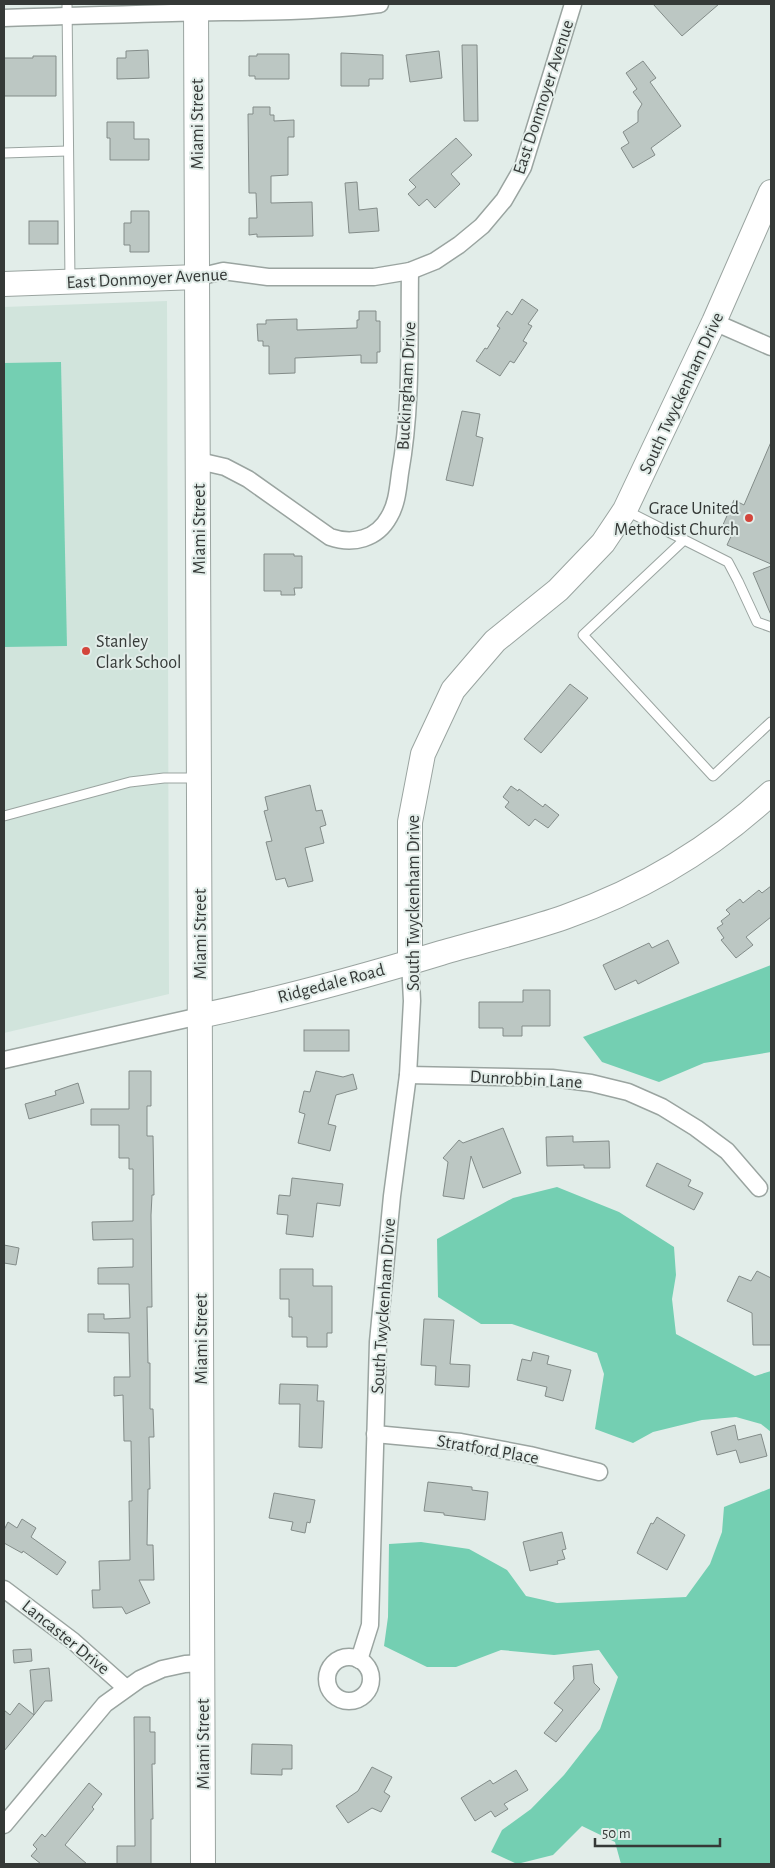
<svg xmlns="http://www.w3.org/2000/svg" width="775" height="1868" viewBox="0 0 775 1868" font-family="'Alegreya Sans',sans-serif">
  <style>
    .built { fill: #d1e4dc }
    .green { fill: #74cfb2 }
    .building { fill: #bcc7c3; stroke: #838c89 }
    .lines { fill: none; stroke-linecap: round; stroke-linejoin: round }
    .lane-casing { stroke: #9aa4a0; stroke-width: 11 }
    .street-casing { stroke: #9aa4a0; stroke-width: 19 }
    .secondary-casing { stroke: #9aa4a0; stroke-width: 26 }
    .lane { stroke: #fff; stroke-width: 9 }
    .street { stroke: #fff; stroke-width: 16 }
    .secondary { stroke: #fff; stroke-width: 24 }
    .poi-dot { fill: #d3453b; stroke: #e2ede9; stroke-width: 2 }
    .labels { text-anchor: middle; stroke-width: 4; stroke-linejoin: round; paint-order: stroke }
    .street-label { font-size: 18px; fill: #353937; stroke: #e2ede9 }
    .poi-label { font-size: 18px; fill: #353937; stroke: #e2ede9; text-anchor: end }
  </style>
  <rect width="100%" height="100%" fill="#e2ede9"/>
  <polygon class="built" points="167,301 169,994 4,1033 4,307"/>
  <g class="green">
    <polygon points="61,362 67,646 4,647 4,363"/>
    <polygon points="771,965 771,1052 704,1063 659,1082 602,1062 583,1037"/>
    <polygon points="557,1187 619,1212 674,1247 676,1275 672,1299 676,1334 755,1376 771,1371 771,1432 761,1424 736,1417 702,1420 653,1432 633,1443 595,1429 604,1374 597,1353 512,1324 481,1324 438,1297 437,1239 513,1198"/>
    <polygon points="771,1488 771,1864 621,1864 615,1842 582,1826 553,1855 517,1864 491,1852 502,1830 531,1809 564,1775 600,1729 618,1677 599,1650 554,1655 501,1650 456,1667 427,1667 384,1646 388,1617 389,1544 421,1542 469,1549 507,1570 526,1596 557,1603 686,1597 710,1564 722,1532 724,1507"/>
  </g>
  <g class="building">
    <polygon points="653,4 719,4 682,36"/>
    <polygon points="462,45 477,45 478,121 464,121"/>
    <polygon points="148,50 149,78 117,79 117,58 126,58 126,51"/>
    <polygon points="439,51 442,78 410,82 406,55"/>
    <polygon points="341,53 383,55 383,79 369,79 369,86 341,86"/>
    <polygon points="257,54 289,54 289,79 255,79 255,76 249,76 249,56 257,56"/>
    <polygon points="33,56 56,56 56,96 4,96 4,58 33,58"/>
    <polygon points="643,61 656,78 650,82 681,126 651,148 655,155 633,168 621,148 629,143 623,132 638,122 638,111 642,104 633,92 637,89 626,73"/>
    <polygon points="253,107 270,107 270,115 274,115 274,121 294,120 294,137 288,137 288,175 271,176 271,203 312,202 313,236 257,237 257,234 249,235 249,218 257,218 256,193 249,193 248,114 253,114"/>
    <polygon points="107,122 134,122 134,139 149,139 149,160 110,160 110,138 107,138"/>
    <polygon points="456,138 472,155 451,174 460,184 435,208 427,199 419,206 408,194 416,187 409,180"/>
    <polygon points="357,182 359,210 377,208 379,231 349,233 345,183"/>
    <polygon points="131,211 149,211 149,252 130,252 130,245 124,245 124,223 131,223"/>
    <rect x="29" y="221" width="29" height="23"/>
    <polygon points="522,299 538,310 528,324 532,326 523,341 527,343 514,363 510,361 500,376 476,361 485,348 487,349 500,328 497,326 507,311 512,315"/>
    <polygon points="359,311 376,311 376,321 380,321 380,352 377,352 377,363 361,363 361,355 295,358 295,373 269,374 269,346 263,346 263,341 258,341 257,324 266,324 266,320 297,319 297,330 357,328 357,320 359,320"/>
    <polygon points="462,411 480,414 476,436 483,438 473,486 446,480"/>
    <polygon points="771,442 771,564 727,545 733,532 722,527 734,500 744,505"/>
    <polygon points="264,554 294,554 294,556 302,556 302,588 294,588 295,595 281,595 281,591 264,591"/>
    <polygon points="771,566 771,615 753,573"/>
    <polygon points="570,684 588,698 541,753 524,739"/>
    <polygon points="310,785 316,811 322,810 326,825 320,827 324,843 305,848 313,881 288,887 285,878 276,880 266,842 272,841 264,811 268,810 265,797"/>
    <polygon points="511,786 518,791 519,789 543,807 545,804 559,815 548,828 535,819 529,826 505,807 509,802 503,797"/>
    <polygon points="771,886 771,917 746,937 753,945 736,958 721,940 724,938 717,928 723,924 721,921 730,914 726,910 740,899 743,903 759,890 762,893"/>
    <polygon points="668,940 679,963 638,984 636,980 615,990 603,965 649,943 652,948"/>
    <polygon points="523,990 550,990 550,1026 522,1026 522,1036 503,1036 503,1028 479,1028 479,1002 523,1002"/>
    <rect x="304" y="1030" width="45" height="21"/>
    <polygon points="129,1071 151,1071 151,1106 147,1106 147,1136 153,1136 154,1195 152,1195 151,1215 152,1307 147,1307 148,1363 150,1363 150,1409 153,1409 154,1437 149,1437 150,1489 148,1489 147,1545 153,1545 154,1580 139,1580 150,1603 126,1614 122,1607 93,1608 92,1590 100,1590 99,1561 130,1560 129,1501 132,1501 131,1441 124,1441 123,1395 114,1396 114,1377 130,1377 129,1333 88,1332 88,1314 104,1314 104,1319 130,1318 129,1284 98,1284 98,1268 133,1267 133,1239 93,1240 92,1222 133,1221 133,1169 129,1169 129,1158 119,1158 119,1125 91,1125 91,1109 129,1109"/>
    <polygon points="316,1071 343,1077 353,1074 357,1089 336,1095 328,1124 336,1126 330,1151 298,1143 305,1114 299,1112 304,1091 310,1092"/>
    <polygon points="78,1083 84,1103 29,1119 25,1104 56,1095 55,1091"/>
    <polygon points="503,1128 521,1173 483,1188 471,1156 464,1199 443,1196 448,1162 443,1158 459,1140 463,1143"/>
    <polygon points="573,1136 573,1142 609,1141 610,1168 584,1168 584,1165 547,1166 546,1137"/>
    <polygon points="657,1163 691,1180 688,1186 703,1193 694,1210 646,1186"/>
    <polygon points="292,1178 343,1184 340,1206 317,1203 313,1237 286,1234 288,1215 277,1214 279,1195 290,1196"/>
    <polygon points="4,1245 19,1248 16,1265 4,1263"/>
    <polygon points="280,1269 313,1269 313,1286 332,1286 332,1333 327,1333 327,1347 307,1347 307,1337 292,1337 292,1317 289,1317 289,1299 280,1299"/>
    <polygon points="757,1271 771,1278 771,1345 753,1345 752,1313 727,1301 739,1276 751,1281"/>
    <polygon points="424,1319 454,1320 450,1364 470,1365 469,1387 435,1385 436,1366 421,1365"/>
    <polygon points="533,1352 549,1356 547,1364 571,1370 563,1401 545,1396 547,1387 517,1380 522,1359 531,1361"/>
    <polygon points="280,1384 318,1385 317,1401 324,1401 322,1448 299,1447 300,1404 279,1404"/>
    <polygon points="735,1425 738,1440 761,1434 767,1456 740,1463 736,1450 717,1455 711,1432"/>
    <polygon points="428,1482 472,1487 472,1490 488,1492 485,1520 444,1515 444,1513 424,1511"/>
    <polygon points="274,1493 315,1500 310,1523 307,1522 305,1533 291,1530 293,1522 269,1518"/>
    <polygon points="657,1517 685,1535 667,1570 637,1553 651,1523 653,1524"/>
    <polygon points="22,1519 36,1528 31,1537 66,1562 57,1575 23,1551 22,1553 4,1543 4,1530 8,1522 17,1528"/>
    <polygon points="562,1532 566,1549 562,1550 565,1559 557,1561 558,1564 530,1571 523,1542"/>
    <polygon points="31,1649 32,1661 14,1663 13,1650"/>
    <polygon points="592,1664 594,1683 600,1689 556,1742 544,1733 563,1710 554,1703 574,1679 573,1666"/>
    <polygon points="49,1668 52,1701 45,1701 34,1715 30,1670"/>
    <polygon points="19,1703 34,1715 4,1751 4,1710 10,1715"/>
    <polygon points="134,1717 150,1717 150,1732 155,1732 155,1764 152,1764 153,1819 151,1819 151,1864 117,1864 117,1846 135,1846"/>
    <polygon points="252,1744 292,1745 292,1769 282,1769 282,1775 251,1774"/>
    <polygon points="372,1767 392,1777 384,1792 390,1796 381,1812 372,1808 348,1823 336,1806 358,1791"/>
    <polygon points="516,1770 528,1790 504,1804 508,1809 495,1817 491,1811 475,1821 461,1798 490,1780 493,1784"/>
    <polygon points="89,1783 102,1794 92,1807 94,1809 65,1845 87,1864 41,1864 31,1856 37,1849 33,1845 42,1834 45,1837"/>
  </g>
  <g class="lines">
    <defs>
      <g id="lane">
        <polyline points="67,4 70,281"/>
        <polyline points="4,153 67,151"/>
        <polyline points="625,510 728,562 738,581 757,622 771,627"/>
        <polyline points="684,540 583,635 713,776 771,722"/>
        <polyline points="4,816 130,782 164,778 199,778"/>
      </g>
      <g id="street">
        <path d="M4 18C77 16 151 13 224 12 277 12 328 11 380 4"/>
        <polyline points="198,277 223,271 268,277 374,277 410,271 435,261 459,245 482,226 504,200 523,167 573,4"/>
        <polyline points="714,322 771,347"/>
        <path d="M199 461 225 467 248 479 330 537C353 545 377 539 389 517 397 504 398 488 400 473 412 406 409 339 410 271"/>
        <polyline points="4,1060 200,1016"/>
        <polyline points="408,1075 552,1078 591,1083 628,1092 662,1107 696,1128 727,1151 759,1188"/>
        <polyline points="375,1434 461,1442 530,1455 599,1472"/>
        <polyline points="4,1589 73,1641 126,1688"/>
        <circle cx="349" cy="1679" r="22"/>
        <polyline points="359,1660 370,1625 378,1342 392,1196 408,1075 412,1001 410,962"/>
        <polyline points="4,1825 105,1704 140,1679 162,1669 185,1664 203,1663"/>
      </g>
      <g id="secondary">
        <polyline points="196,4 203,1864"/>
        <polyline points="4,284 198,277"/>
        <polyline points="410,962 410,822 423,754 453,690 495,641 558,590 603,543 625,510 714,322 771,192"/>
        <path d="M200 1016C281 999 362 977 441 953 482 941 525 931 565 917 641 890 712 848 771 793"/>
      </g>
    </defs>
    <use href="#lane" class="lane-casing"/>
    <use href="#street" class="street-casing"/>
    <use href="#secondary" class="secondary-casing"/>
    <use href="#lane" class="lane"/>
    <use href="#street" class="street"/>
    <use href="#secondary" class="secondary"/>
  </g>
  <g class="poi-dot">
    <circle cx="749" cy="518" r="5"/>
    <circle cx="86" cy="651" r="5"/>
  </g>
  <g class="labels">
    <g class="street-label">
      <text transform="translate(543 97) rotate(-72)" y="6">East Donmoyer Avenue</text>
      <text transform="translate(197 124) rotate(-90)" y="6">Miami Street</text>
      <text transform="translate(147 278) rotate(-3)" y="6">East Donmoyer Avenue</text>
      <text transform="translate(406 386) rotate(-87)" y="6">Buckingham Drive</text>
      <text transform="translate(681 393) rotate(-65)" y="6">South Twyckenham Drive</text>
      <text transform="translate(199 529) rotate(-90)" y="6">Miami Street</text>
      <text transform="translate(413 903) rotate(-90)" y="6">South Twyckenham Drive</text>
      <text transform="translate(200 934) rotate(-90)" y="6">Miami Street</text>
      <text transform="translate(331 983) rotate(-15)" y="6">Ridgedale Road</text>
      <text transform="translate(526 1079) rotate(3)" y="6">Dunrobbin Lane</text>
      <text transform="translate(383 1306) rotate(-86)" y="6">South Twyckenham Drive</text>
      <text transform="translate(201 1339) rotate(-90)" y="6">Miami Street</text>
      <text transform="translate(488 1449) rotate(10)" y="6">Stratford Place</text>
      <text transform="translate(66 1637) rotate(39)" y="6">Lancaster Drive</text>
      <text transform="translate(203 1744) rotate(-90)" y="6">Miami Street</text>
    </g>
    <g class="poi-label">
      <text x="739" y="514">Grace United<tspan x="739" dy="21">Methodist Church</tspan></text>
      <text x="96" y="647" text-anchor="start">Stanley<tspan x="96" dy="21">Clark School</tspan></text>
    </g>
  </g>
  <rect width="775" height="1868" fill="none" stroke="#353937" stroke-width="10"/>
  <path d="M595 1838v8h125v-8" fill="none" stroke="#353937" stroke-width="2.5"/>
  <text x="602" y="1838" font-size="15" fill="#353937" stroke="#e2ede9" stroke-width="4" paint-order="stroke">50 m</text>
</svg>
